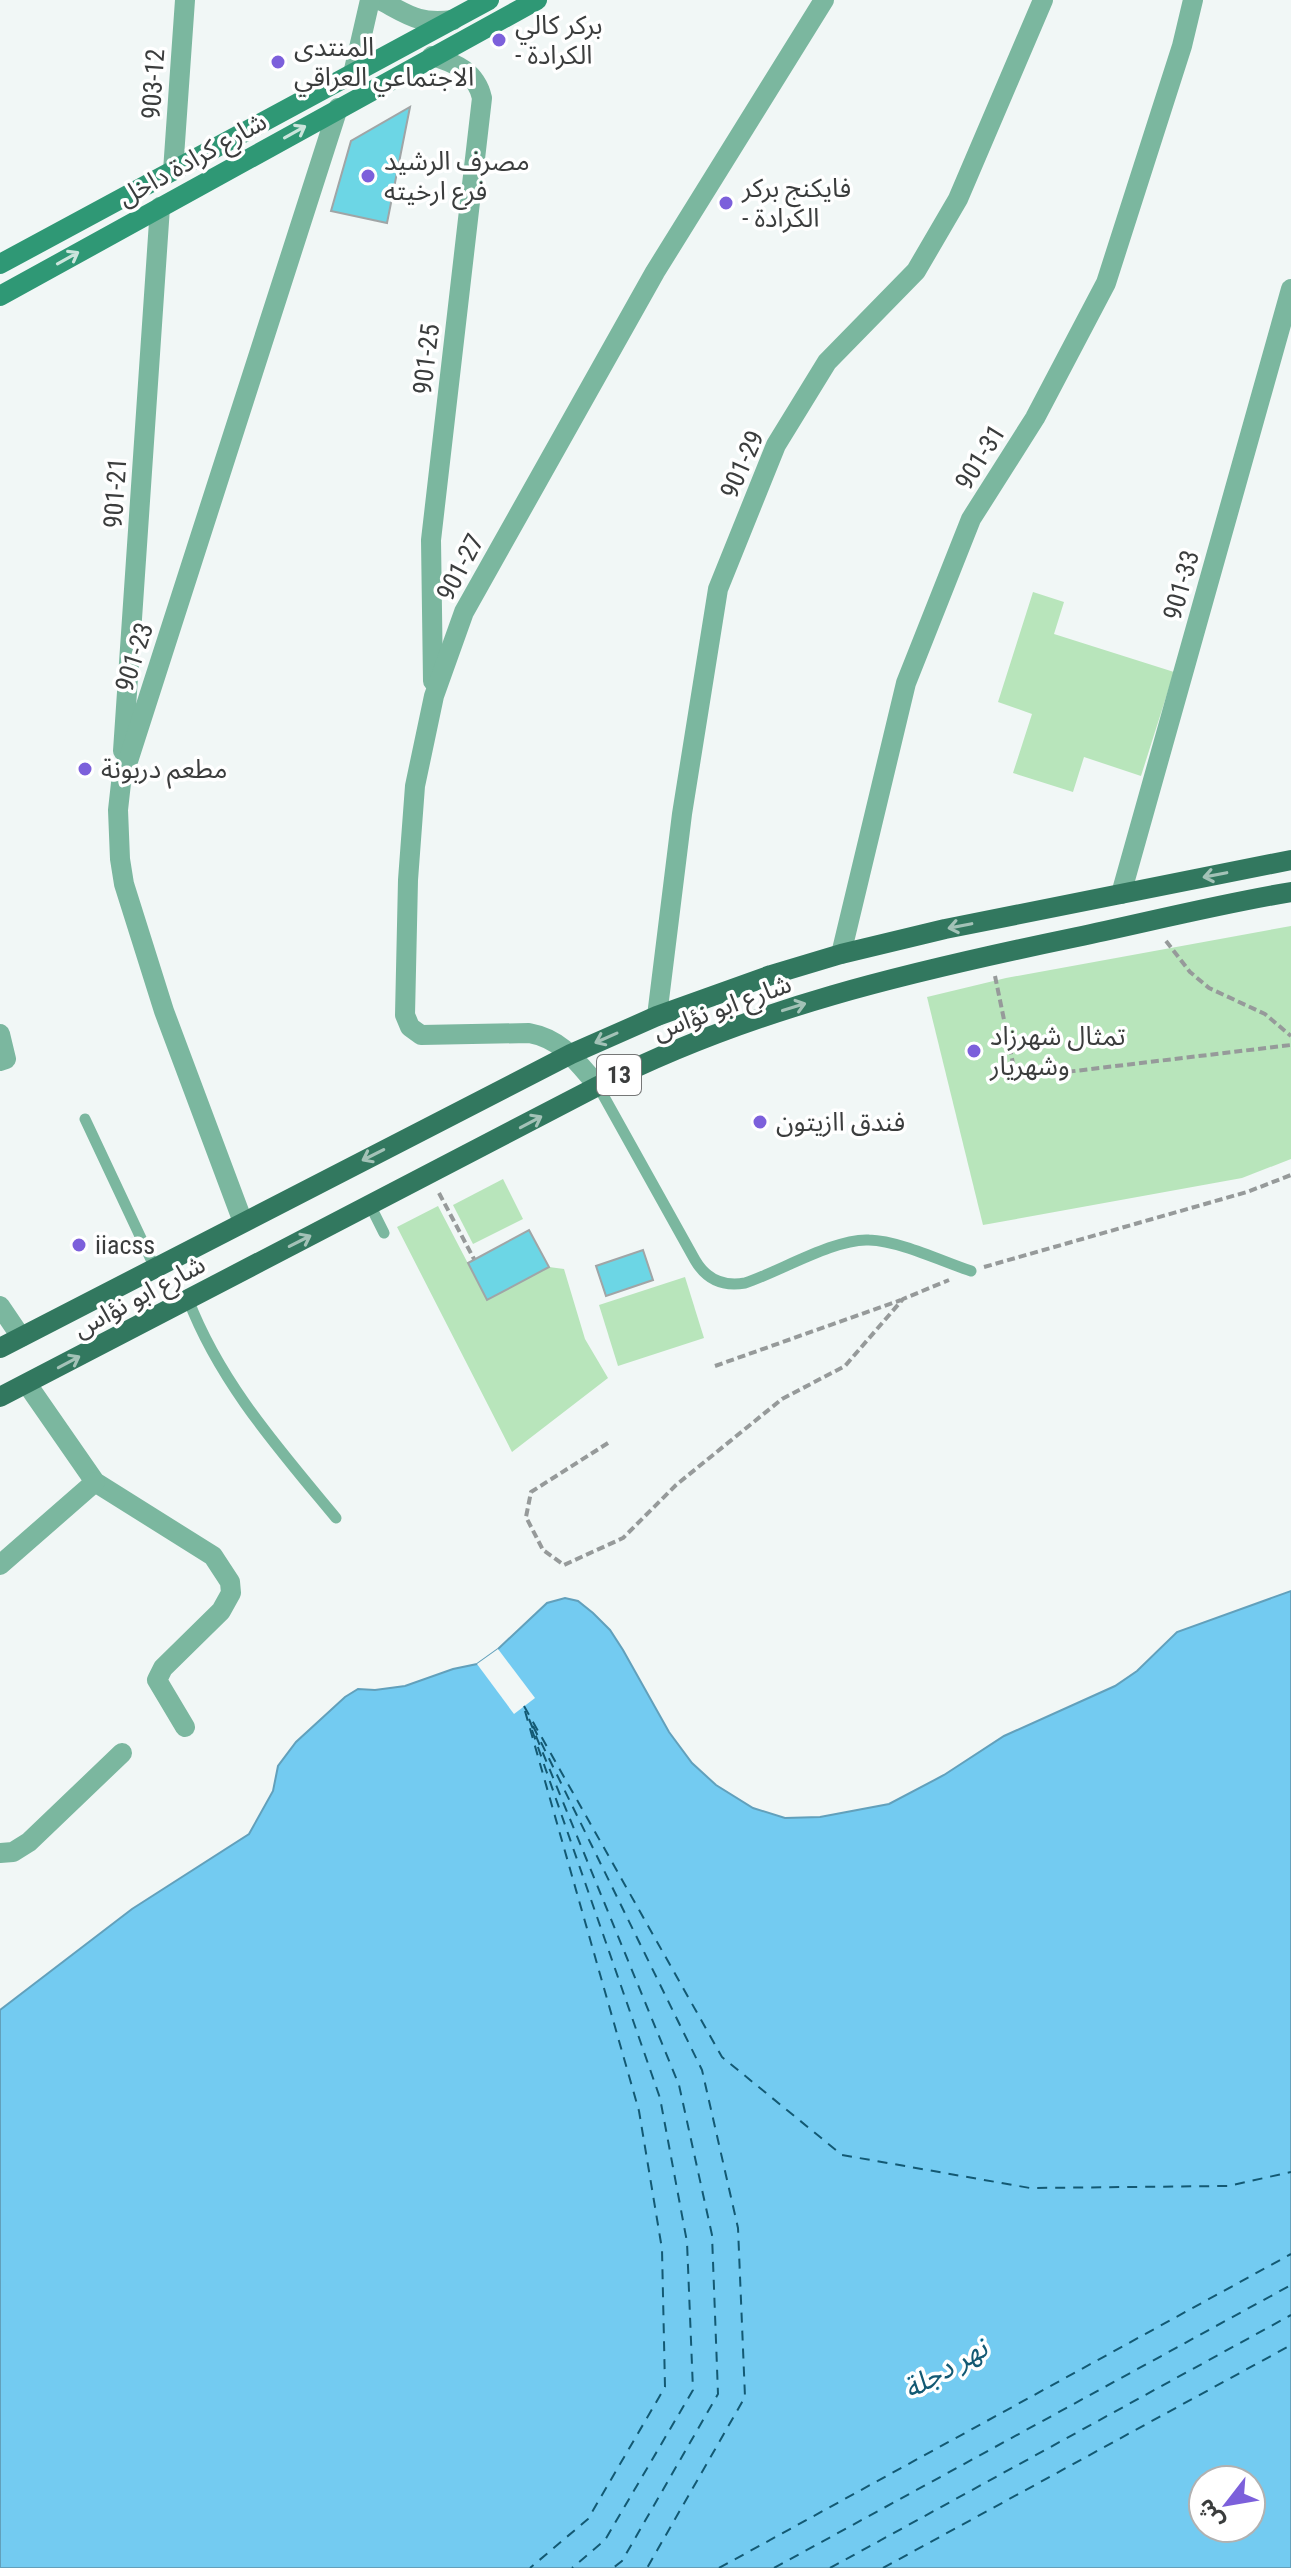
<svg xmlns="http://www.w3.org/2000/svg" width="1291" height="2568" viewBox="0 0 1291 2568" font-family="'Roboto Condensed','Noto Sans Arabic',sans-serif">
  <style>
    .green { fill: #b8e5bb }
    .water { fill: #73cbf1; stroke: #62a0bb; stroke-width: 2; fill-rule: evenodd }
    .pier { fill: #f1f7f6 }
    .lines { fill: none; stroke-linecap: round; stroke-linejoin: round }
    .ferry { stroke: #135973; stroke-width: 2; stroke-dasharray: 10 8; stroke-linecap: butt }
    .building { fill: #6cd6e5; stroke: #a0a5a6; stroke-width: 2 }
    .path { stroke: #969a9a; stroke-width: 4; stroke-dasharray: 8 4; stroke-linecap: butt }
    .lane { stroke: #7bb79f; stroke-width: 11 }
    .street { stroke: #7bb79f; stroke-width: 20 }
    .secondary { stroke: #2f9875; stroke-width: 20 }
    .primary { stroke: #32785f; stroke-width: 20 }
    .oneway { stroke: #cbe5dc }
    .oneway2 { stroke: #a3c2b7 }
    .poi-dot { fill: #7c60db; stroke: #fff; stroke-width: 3 }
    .labels { text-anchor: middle; stroke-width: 7; stroke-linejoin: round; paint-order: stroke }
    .shield { fill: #fff; stroke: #767777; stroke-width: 2 }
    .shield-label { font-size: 24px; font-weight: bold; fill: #3b3d3d }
    .poi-label { font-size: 26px; fill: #3b3d3d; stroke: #fff; text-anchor: start }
    .street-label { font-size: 26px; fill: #3b3d3d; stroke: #fff }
    .water-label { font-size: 28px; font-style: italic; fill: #135973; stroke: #fff }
  </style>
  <rect width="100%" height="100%" fill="#f1f7f6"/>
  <g class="green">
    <polygon points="1033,592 1064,602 1054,634 1174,672 1141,776 1084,757 1073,792 1013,773 1032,714 998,702"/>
    <polygon points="1291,926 1291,1159 1242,1178 983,1225 927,997 1006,978"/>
    <polygon points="503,1179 523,1219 473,1244 453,1205"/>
    <polygon points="438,1206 487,1300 549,1267 564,1269 585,1339 608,1378 512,1452 397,1227"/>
    <polygon points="685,1277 704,1338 618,1366 599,1305"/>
  </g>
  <path class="water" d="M1291 1591V2568H0V2010L132 1909 249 1834 273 1791 278 1766 296 1742 345 1697 358 1689 375 1690 405 1686 453 1669 477 1664 498 1649 547 1603 565 1598 578 1601 593 1613 610 1630 623 1650 669 1732 692 1763 716 1785 753 1808 785 1818 820 1817 889 1804 944 1775 1004 1736 1115 1686 1137 1671 1177 1632ZM1203 2480H1251V2528H1203Z"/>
  <polygon class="pier" points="498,1649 535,1698 514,1714 477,1664"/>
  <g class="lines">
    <g class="ferry">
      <polyline points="524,1706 722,2057 842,2155 1030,2188 1228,2186 1291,2172"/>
      <polyline points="525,1711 639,2111 662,2249 665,2387 588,2519 530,2568"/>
      <polyline points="529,1719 679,2085 712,2235 718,2394 622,2561 613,2568"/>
      <polyline points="533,1726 702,2070 738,2228 745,2397 647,2568"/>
      <polyline points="532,1730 660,2098 687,2242 693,2390 605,2540 572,2568"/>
      <polyline points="719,2568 1291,2254"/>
      <polyline points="774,2568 1291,2285"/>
      <polyline points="830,2568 1291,2315"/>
      <polyline points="883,2568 1291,2345"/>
    </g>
  </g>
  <g class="building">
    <polygon points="410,107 387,223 331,211 351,141"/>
    <polygon points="529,1230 549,1267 487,1300 468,1263"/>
    <polygon points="643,1250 653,1280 606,1296 596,1266"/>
  </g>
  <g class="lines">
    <g class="path">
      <polyline points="1166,941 1190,972 1209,988 1265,1014 1291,1036"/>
      <polyline points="995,976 1016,1078 1291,1045"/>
      <polyline points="439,1193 474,1259"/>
      <polyline points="984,1267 1247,1192 1291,1175"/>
      <polyline points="715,1366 901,1300"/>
      <polyline points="608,1443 531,1492 526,1517 543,1550 564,1565 623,1538 676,1485 782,1399 845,1366 903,1299 949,1280"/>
    </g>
    <g class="lane">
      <path d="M598 1086 695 1260C706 1279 722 1287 745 1283 779 1272 835 1238 869 1240 900 1241 941 1261 971 1271"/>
      <polyline points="85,1119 155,1268"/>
      <polyline points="370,1205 384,1233"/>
      <path d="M188 1299C220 1383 279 1449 336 1518"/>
    </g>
    <g class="street">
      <path d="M380 0C410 16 418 24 453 20"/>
      <path d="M432 56C456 63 476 72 482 98L431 540 433 681"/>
      <polyline points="353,74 370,0"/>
      <polyline points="173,171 185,0"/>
      <polyline points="123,751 160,207"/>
      <polyline points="1121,894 1291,289"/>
      <polyline points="841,954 906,683 971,519 1035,418 1106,283 1182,46 1193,0"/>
      <polyline points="657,1016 682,814 718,589 776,445 827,362 916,271 958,199 1043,0"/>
      <polyline points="0,1034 6,1059 0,1061"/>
      <path d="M598 1086C577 1062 562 1039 529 1033L421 1035 410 1027 405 1015 408 880 415 786 434 696 464 612 655 272 824 0"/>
      <polyline points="243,1222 164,1011 124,884 120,859 118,810 121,783 338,108"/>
      <polyline points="0,1306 21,1337"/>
      <polyline points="27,1384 95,1482 213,1556 230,1582 231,1593 221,1611 163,1668 157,1680 185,1727"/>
      <polyline points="0,1565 95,1482"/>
      <polyline points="0,1853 13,1852 29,1842 122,1753"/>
    </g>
    <g class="secondary">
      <polyline points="0,264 489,0"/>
      <polyline points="0,296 537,0"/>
    </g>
    <g class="primary">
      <polyline points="0,1348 571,1054 657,1016 771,975 841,954 945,929 1291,860"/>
      <path d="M0 1397 598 1086C748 1009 913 971 1077 937 1148 922 1219 904 1291 892"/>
    </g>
  </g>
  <defs><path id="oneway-shaft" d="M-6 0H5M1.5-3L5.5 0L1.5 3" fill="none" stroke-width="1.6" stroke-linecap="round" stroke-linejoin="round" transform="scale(2)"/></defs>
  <g class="oneway">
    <use href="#oneway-shaft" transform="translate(295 132) rotate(-29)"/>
    <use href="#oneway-shaft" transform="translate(68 258) rotate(-29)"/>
  </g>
  <g class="oneway2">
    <use href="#oneway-shaft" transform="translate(1215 875) rotate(169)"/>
    <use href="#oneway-shaft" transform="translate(960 926) rotate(169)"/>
    <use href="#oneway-shaft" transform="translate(794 1007) rotate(-17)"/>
    <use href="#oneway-shaft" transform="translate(606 1038) rotate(156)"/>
    <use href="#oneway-shaft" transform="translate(531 1122) rotate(-28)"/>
    <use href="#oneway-shaft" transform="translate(373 1155) rotate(153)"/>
    <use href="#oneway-shaft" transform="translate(300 1241) rotate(-27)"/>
    <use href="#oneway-shaft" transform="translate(69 1362) rotate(-28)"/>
  </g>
  <g class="poi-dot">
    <circle cx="499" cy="40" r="8"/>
    <circle cx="278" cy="62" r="8"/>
    <circle cx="368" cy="176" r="8"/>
    <circle cx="726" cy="203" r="8"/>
    <circle cx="85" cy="769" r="8"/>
    <circle cx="974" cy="1051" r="8"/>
    <circle cx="760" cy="1122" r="8"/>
    <circle cx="79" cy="1245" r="8"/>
  </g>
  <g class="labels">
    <rect class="shield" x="597" y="1055" width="44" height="40" rx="6"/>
    <g class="shield-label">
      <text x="619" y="1083">13</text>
    </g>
    <g class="poi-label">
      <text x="515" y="34">بركر كالي<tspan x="515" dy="30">- الكرادة</tspan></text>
      <text x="294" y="56">المنتدى<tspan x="294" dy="30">الاجتماعي العراقي</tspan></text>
      <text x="384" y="170">مصرف الرشيد<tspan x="384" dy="30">فرع ارخيته</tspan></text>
      <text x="742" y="197">فايكنج بركر<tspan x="742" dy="30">- الكرادة</tspan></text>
      <text x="101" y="778">مطعم دربونة</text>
      <text x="990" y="1045">تمثال شهرزاد<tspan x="990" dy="30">وشهريار</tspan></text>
      <text x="776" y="1131">فندق اازيتون</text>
      <text x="95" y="1254">iiacss</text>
    </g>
    <g class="street-label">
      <text transform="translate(153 84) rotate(-86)" y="9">903-12</text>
      <text transform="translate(192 159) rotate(-29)" y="9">شارع كرادة داخل</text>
      <text transform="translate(426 359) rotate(-83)" y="9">901-25</text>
      <text transform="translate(980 457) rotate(-58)" y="9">901-31</text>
      <text transform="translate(742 464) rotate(-66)" y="9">901-29</text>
      <text transform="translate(115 493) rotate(-86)" y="9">901-21</text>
      <text transform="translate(460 567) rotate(-62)" y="9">901-27</text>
      <text transform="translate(1181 585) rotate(-74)" y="9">901-33</text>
      <text transform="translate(134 657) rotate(-72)" y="9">901-23</text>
      <text transform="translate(722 1007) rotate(-20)" y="9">شارع ابو نؤاس</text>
      <text transform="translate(139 1296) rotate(-28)" y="9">شارع ابو نؤاس</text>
    </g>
    <g class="water-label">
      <text transform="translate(945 2368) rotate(-30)" y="10">نهر دجلة</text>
    </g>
  </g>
  <g transform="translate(1227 2504) rotate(239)"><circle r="38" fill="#ffffff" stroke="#b1b1b1" stroke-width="2"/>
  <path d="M0-6L14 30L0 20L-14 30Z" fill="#7c60db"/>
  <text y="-12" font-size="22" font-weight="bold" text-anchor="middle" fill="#3b3d3d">ش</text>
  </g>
</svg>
